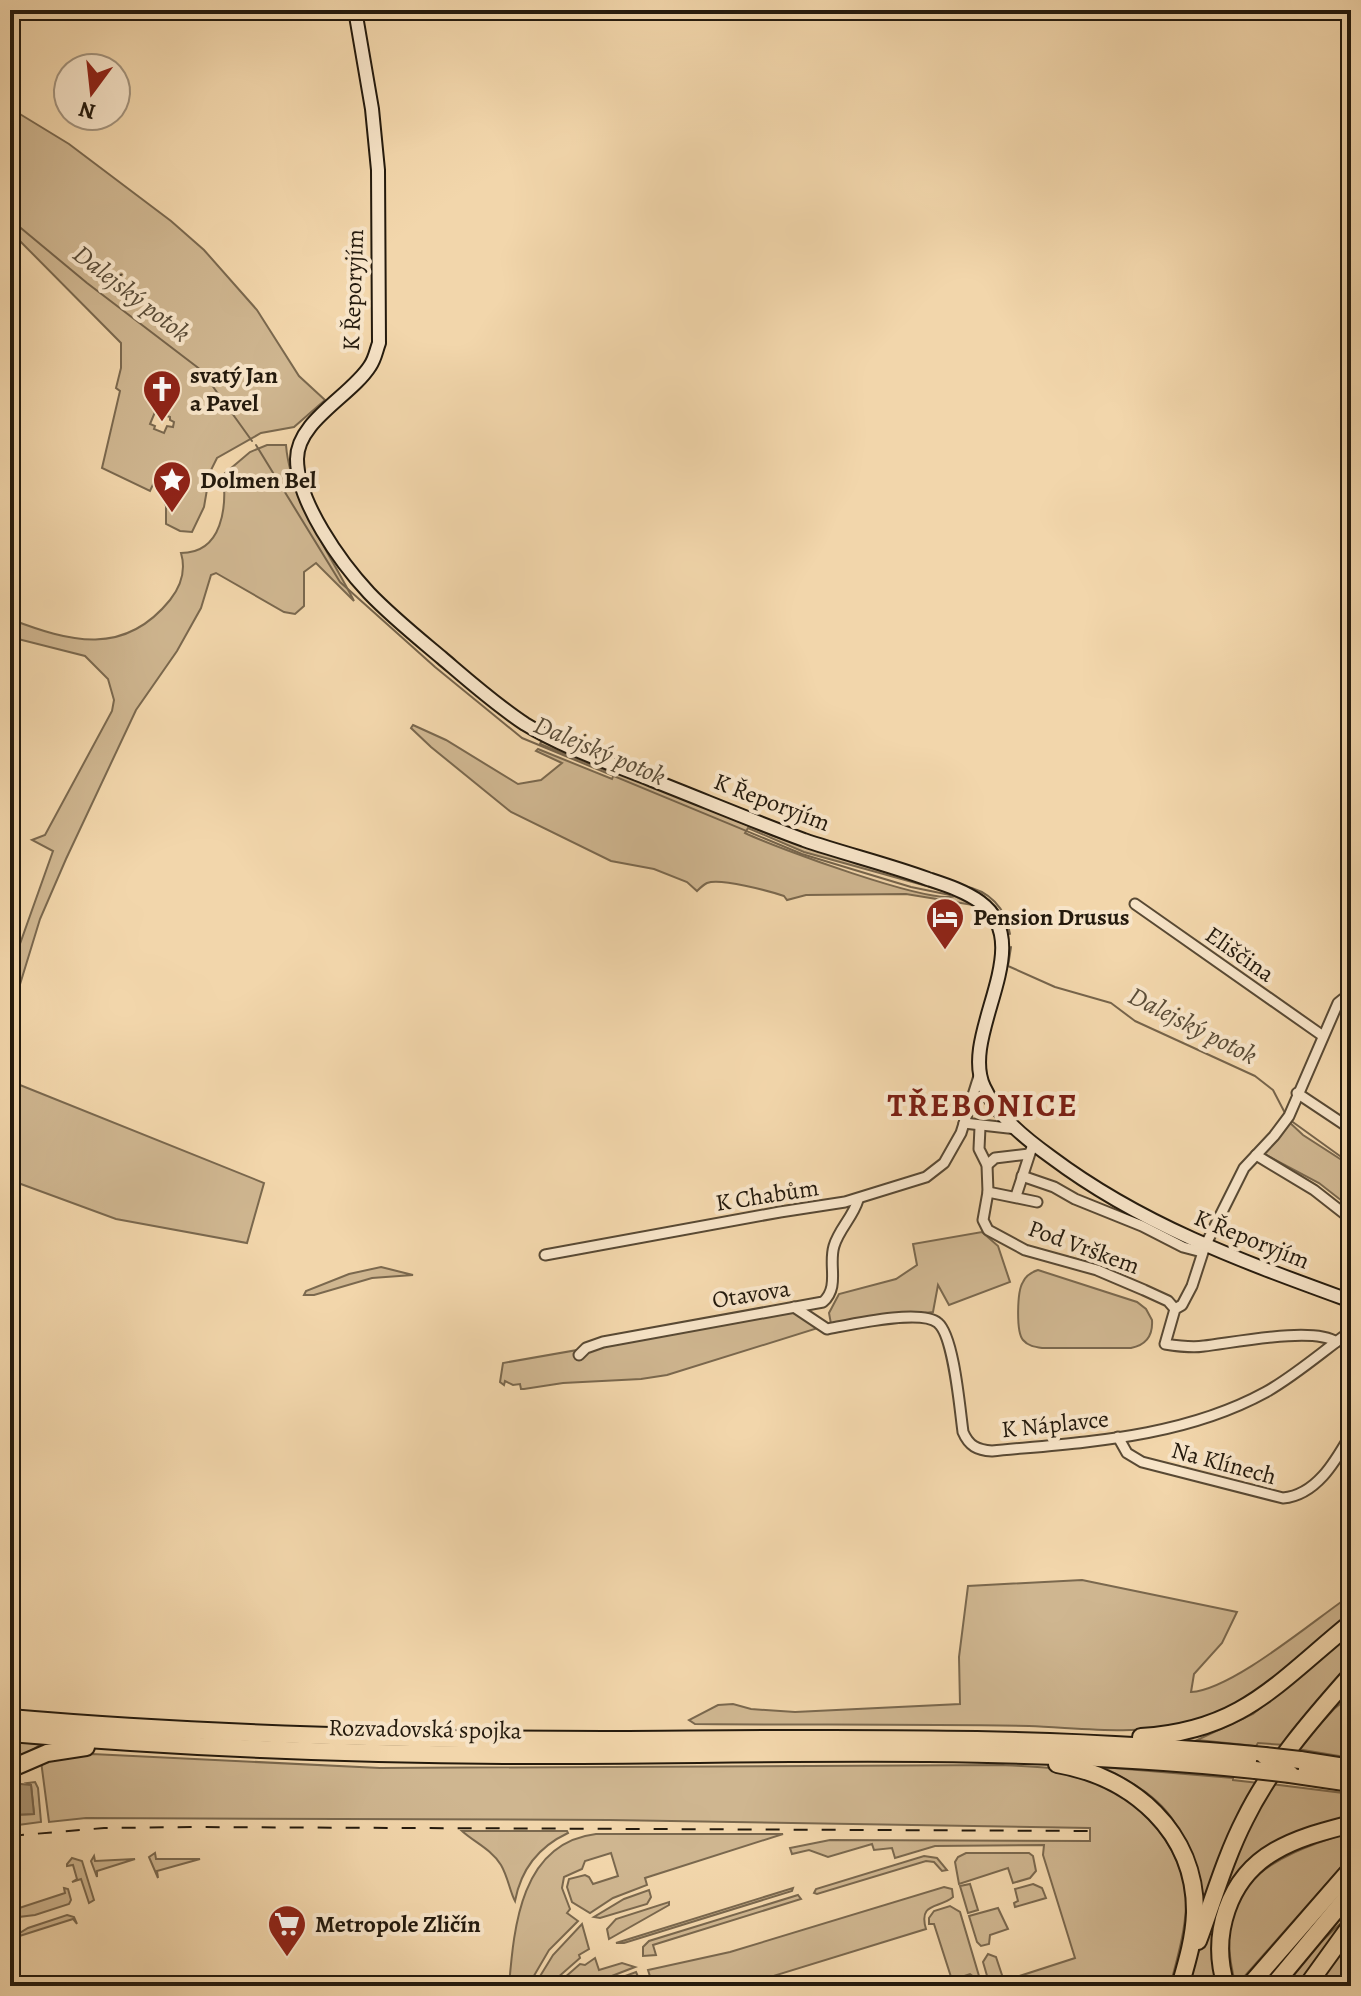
<svg xmlns="http://www.w3.org/2000/svg" width="1361" height="1996" viewBox="0 0 1361 1996" font-family="Alegreya,serif">
  <style>
    .green { fill: #cfb690; stroke: #7a684e; stroke-width: 2; fill-rule: evenodd }
    .water { fill: #ac9675; stroke: #76644b; stroke-width: 2 }
    .lines { fill: none; stroke-linecap: round; stroke-linejoin: round }
    .stream { stroke: #76644b; stroke-width: 2 }
    .street-casing { stroke: #584934; stroke-width: 13 }
    .secondary-casing { stroke: #241a0d; stroke-width: 16 }
    .highway-casing { stroke: #241a0d; stroke-width: 20 }
    .street { stroke: #f7e4c8; stroke-width: 9 }
    .secondary { stroke: #f7e4c8; stroke-width: 12 }
    .highway { stroke: #f2d6ab; stroke-width: 16 }
    .rail { stroke: #241a0d; stroke-width: 2; stroke-dasharray: 14 14; stroke-linecap: butt }
    .highway-bridge-casing { stroke: #241a0d; stroke-width: 20; stroke-linecap: butt }
    .highway-bridge { stroke: #f2d6ab; stroke-width: 16 }
    .labels { text-anchor: middle; stroke-width: 8; stroke-linejoin: round; paint-order: stroke }
    .street-label { font-size: 24px; fill: #241a0d; stroke: #f7e4c8 }
    .poi-label { font-size: 24px; font-weight: bold; fill: #241a0d; stroke: #f7e4c8; text-anchor: start }
    .water-label { font-size: 26px; font-style: italic; fill: #5a4c37; stroke: #f7e4c8 }
    .district-label { font-size: 32px; font-weight: bold; letter-spacing: 2px; fill: #7a1f14; stroke: #f7e4c8 }
  </style>
  <rect width="100%" height="100%" fill="#f2d6ab"/>
  <filter id="stains"><feTurbulence type="fractalNoise" baseFrequency=".0025" numOctaves="4"/><feColorMatrix values="0 0 0 0 .2 0 0 0 0 .09 0 0 0 0 .02 0 0 0 .5 -.17"/></filter>
  <radialGradient id="worn" r=".72"><stop offset=".6" stop-color="#630" stop-opacity="0"/><stop offset="1" stop-color="#630" stop-opacity=".3"/></radialGradient>
  <g class="green">
    <path d="M10 108 69 144 171 221 204 250 257 310 299 376 325 400 294 427 261 433 217 458 210 472 204 507 192 532 180 531 166 524V506L164 501 168 490 166 480 157 476 150 491 102 468 120 391 116 388 121 368V343L10 231ZM155 412 170 417V420L174 422 173 427 167 426 164 433 154 429 155 426 150 424Z"/>
    <path d="M267 445H286C290 498 330 554 354 601L316 563 304 572V606L295 614 284 612 216 573 211 575 201 608 177 651 136 710 66 859 40 919 10 1017V972L53 851 32 840 45 835 112 711 114 700 108 679 85 656 10 637V619C70 642 124 657 170 600 181 586 186 570 181 553 223 553 227 506 223 475L250 452Z"/>
    <path d="M413 725 446 740 518 784 541 780 562 763 536 751 538 749 612 779 614 774 540 744 542 740 547 741 771 835 952 893 804 852 748 828 745 833C774 847 931 905 955 896L973 905 906 894 806 895 787 900 784 896C769 891 721 878 707 883 705 884 699 889 697 891L687 882 654 869 611 861 511 812 431 747 411 728Z"/>
    <polygon points="10,1081 264,1183 247,1243 116,1219 10,1180"/>
    <polygon points="1288,1121 1303,1135 1351,1166 1351,1208 1319,1183 1264,1154"/>
    <polygon points="982,1232 998,1246 1010,1282 949,1305 938,1285 933,1312 831,1324 829,1313 839,1294 896,1279 917,1265 913,1244"/>
    <polygon points="381,1267 413,1275 372,1278 314,1295 304,1295 306,1291 349,1274"/>
    <path d="M1038 1270 1137 1302 1146 1309 1152 1320C1153 1335 1146 1345 1131 1348H1042C1035 1347 1028 1346 1023 1340 1016 1332 1017 1291 1023 1282 1026 1275 1032 1272 1038 1270Z"/>
    <polygon points="794,1312 818,1328 667,1375 641,1379 563,1383 524,1389 521,1389 520,1384 513,1385 505,1381 504,1385 500,1382 503,1363"/>
    <path d="M1082 1580 1237 1612 1222 1643 1194 1674 1191 1692C1232 1690 1314 1620 1351 1595V1613C1303 1652 1258 1701 1198 1720 1143 1737 1085 1728 1029 1726 918 1724 807 1725 695 1724L689 1720 718 1705 733 1704 751 1709 795 1712 960 1704 959 1657 968 1586Z"/>
    <polygon points="1351,1634 1351,1669 1285,1745 1258,1743 1256,1746 1197,1740 1253,1714"/>
    <polygon points="1351,1695 1351,1758 1297,1749 1334,1709"/>
    <polygon points="10,1741 37,1744 40,1745 10,1763"/>
    <path d="M92 1754 380 1768 1003 1765C1021 1766 1040 1766 1058 1769 1116 1780 1170 1824 1184 1883 1191 1913 1178 1956 1170 1986H990L983 1962 988 1954 996 1957 1004 1981 1075 1958 1043 1855 1044 1845 935 1846 895 1858 892 1848 874 1850 872 1844 828 1857 809 1850 792 1854 790 1848 830 1840 1090 1841V1828L609 1820 86 1818 49 1822 41 1761Z"/>
    <path d="M1102 1767 1233 1778V1780L1259 1783 1234 1827 1202 1904C1194 1880 1189 1853 1179 1831 1165 1800 1131 1781 1102 1767Z"/>
    <polygon points="35,1782 38,1788 41,1822 10,1826 10,1815 34,1814 31,1785 27,1783"/>
    <polygon points="1271,1784 1351,1794 1351,1820 1319,1829 1232,1888 1220,1986 1187,1986 1225,1873"/>
    <path d="M462 1831H567L568 1833C538 1847 521 1869 515 1901 510 1892 508 1877 501 1865 491 1849 474 1842 462 1831Z"/>
    <path d="M1351 1832V1856L1236 1986C1208 1886 1268 1857 1351 1832Z"/>
    <path d="M596 1834H783L645 1878 647 1885 613 1898 590 1913 572 1902 567 1887 569 1879 585 1875 589 1877 593 1884 618 1876 611 1853 585 1861 582 1869 564 1877 562 1888 570 1909 567 1913 578 1921 549 1950 528 1986H509C514 1926 521 1843 596 1834Z"/>
    <polygon points="155,1853 156,1859 200,1859 157,1871 158,1878 149,1857"/>
    <polygon points="966,1853 1029,1853 1033,1856 1036,1871 1030,1878 1013,1883 1008,1868 959,1884 955,1862 958,1857"/>
    <polygon points="94,1856 95,1861 135,1859 97,1871 97,1877 91,1861"/>
    <polygon points="924,1856 937,1858 947,1870 942,1871 934,1862 926,1861 817,1894 814,1893 816,1889"/>
    <polygon points="72,1858 82,1861 94,1900 89,1903 81,1879 72,1882 77,1879 73,1865 67,1866 67,1864"/>
    <polygon points="970,1884 978,1910 968,1913 960,1886"/>
    <polygon points="1033,1884 1042,1888 1046,1898 1015,1907 1014,1903 1018,1901 1015,1889"/>
    <path d="M944 1887 952 1889 953 1897C939 1909 918 1902 926 1929L741 1986H653L648 1970 730 1952Z"/>
    <polygon points="64,1888 68,1889 71,1900 69,1904 35,1915 10,1918 10,1911 65,1893"/>
    <polygon points="793,1888 792,1891 624,1943 616,1943"/>
    <polygon points="649,1890 651,1897 647,1904 600,1918 594,1917 624,1899"/>
    <polygon points="798,1895 801,1899 653,1945 656,1955 643,1956 643,1947 649,1941"/>
    <polygon points="669,1902 669,1905 609,1939 607,1929 616,1919"/>
    <polygon points="950,1906 960,1912 979,1976 974,1977 970,1974 952,1980 934,1924 929,1924 929,1918 934,1911"/>
    <polygon points="998,1908 1008,1929 990,1935 989,1944 981,1946 977,1942 969,1916"/>
    <polygon points="1351,1913 1351,1919 1304,1986 1282,1986 1317,1946"/>
    <polygon points="67,1915 74,1917 77,1924 73,1919 10,1939 28,1928"/>
    <polygon points="582,1924 589,1949 579,1955 580,1958 548,1986 534,1986 553,1955"/>
    <polygon points="1351,1936 1351,1986 1314,1986"/>
    <polygon points="595,1958 599,1970 622,1963 635,1967 586,1986 555,1986 580,1964 585,1965"/>
    <polygon points="636,1972 642,1986 598,1986"/>
  </g>
  <polygon class="water" points="10,1783 31,1785 34,1814 10,1815"/>
  <g class="lines">
    <g class="stream">
      <polyline points="10,219 87,283 201,370 252,441"/>
      <polyline points="256,445 340,582 435,667 522,738 802,854 911,887 950,895"/>
      <path d="M963 886C989 890 1006 908 1010 934"/>
      <polyline points="1011,947 1008,966 1055,987 1111,1003 1135,1021 1255,1076 1273,1090 1286,1115"/>
      <polyline points="1290,1120 1351,1164"/>
    </g>
    <defs>
      <g id="street">
        <polyline points="1135,904 1323,1036"/>
        <polyline points="1297,1093 1351,1129"/>
        <polyline points="964,1123 1017,1129"/>
        <polyline points="980,1127 979,1149 987,1165 988,1192 983,1220 988,1230 1025,1250 1097,1270 1144,1290 1168,1301 1175,1309"/>
        <polyline points="1256,1155 1314,1190 1351,1219"/>
        <polyline points="987,1165 995,1158 1029,1154"/>
        <polyline points="1022,1176 1054,1187 1075,1199 1142,1226 1183,1247 1202,1252"/>
        <polyline points="988,1192 1037,1202"/>
        <polyline points="1016,1196 1033,1144"/>
        <polyline points="545,1255 780,1212 845,1202 926,1177 944,1163 961,1133 979,1076"/>
        <path d="M794 1307 827 1329C849 1325 921 1308 938 1323 954 1336 960 1411 963 1432 969 1446 977 1450 992 1451 1085 1442 1182 1438 1266 1392 1296 1375 1323 1351 1351 1331"/>
        <path d="M1336 1342C1314 1326 1232 1343 1204 1346 1191 1348 1178 1346 1165 1344L1175 1309 1182 1305 1192 1286 1205 1246 1244 1168 1274 1136 1289 1116 1338 1003 1343 999 1351 1002"/>
        <path d="M579 1355 586 1348 603 1342 823 1302C840 1287 828 1265 834 1246 839 1229 853 1217 858 1200"/>
        <path d="M1118 1437 1127 1453 1142 1462 1283 1498C1317 1495 1336 1460 1351 1434"/>
      </g>
      <path id="secondary" d="M355 10 372 109 378 170 379 343C376 351 375 359 370 366 351 396 297 421 297 459 297 502 341 563 369 593 392 617 417 637 442 658 469 681 496 705 525 724 564 748 610 763 652 780 703 800 753 821 804 840 845 854 887 864 928 879 946 885 965 891 980 902 1039 945 959 1034 984 1087 997 1116 1026 1139 1051 1157 1143 1226 1244 1262 1351 1301"/>
      <g id="highway">
        <path d="M10 1718C207 1735 405 1740 603 1740 824 1739 1044 1734 1265 1756"/>
        <path d="M10 1733C175 1747 339 1754 504 1755 754 1756 1006 1743 1255 1770"/>
        <path d="M1141 1737C1242 1731 1277 1683 1351 1623"/>
        <polyline points="1300,1760 1351,1768"/>
        <path d="M1057 1764C1133 1777 1196 1832 1195 1913 1194 1939 1187 1962 1180 1986"/>
        <polyline points="10,1769 47,1753 86,1747"/>
        <polyline points="1290,1774 1351,1783"/>
        <path d="M1198 1941C1213 1901 1225 1858 1245 1819 1271 1766 1312 1719 1351 1675"/>
        <path d="M1226 1986C1210 1935 1228 1878 1275 1851 1299 1837 1325 1831 1351 1824"/>
        <polyline points="1249,1986 1351,1869"/>
        <polyline points="1273,1986 1351,1892"/>
        <polyline points="1307,1986 1351,1925"/>
      </g>
    </defs>
    <use href="#street" class="street-casing"/>
    <use href="#secondary" class="secondary-casing"/>
    <use href="#highway" class="highway-casing"/>
    <use href="#street" class="street"/>
    <use href="#secondary" class="secondary"/>
    <use href="#highway" class="highway"/>
    <polyline class="rail" points="10,1836 104,1828 191,1827 1089,1831"/>
    <defs>
      <g id="highway-bridge">
        <polyline points="1265,1756 1300,1760"/>
        <polyline points="1255,1770 1290,1774"/>
      </g>
    </defs>
    <use href="#highway-bridge" class="highway-bridge-casing"/>
    <use href="#highway-bridge" class="highway-bridge"/>
  </g>
  <defs>
    <symbol id="church-pin" viewBox="-11 -11 22 30"><path d="M0 17L-7.5 6A9.5 9.5 0 1 1 7.5 6Z" fill="#8f2418" stroke="#f7e4c8"/><path d="M-1.2-6h2.4v3.5h3.3v2.4h-3.3V6h-2.4V-.1h-3.3v-2.4h3.3Z" fill="#fff"/></symbol>
    <symbol id="sight-pin" viewBox="-11 -11 22 30"><path d="M0 17L-7.5 6A9.5 9.5 0 1 1 7.5 6Z" fill="#8f2418" stroke="#f7e4c8"/><path d="M0-6L1.8-2.2L6-1.7L2.9 1.2L3.7 5.4L0 3.3L-3.7 5.4L-2.9 1.2L-6-1.7L-1.8-2.2Z" fill="#fff"/></symbol>
    <symbol id="hotel-pin" viewBox="-11 -11 22 30"><path d="M0 17L-7.5 6A9.5 9.5 0 1 1 7.5 6Z" fill="#8f2418" stroke="#f7e4c8"/><path d="M-6-4.5h1.5V1H6V5H4.5V3h-9V5H-6ZM-4 0a1.8 1.8 0 1 1 3.6 0ZM.5 0V-2.5h3Q6-2.5 6 0Z" fill="#fff"/></symbol>
    <symbol id="supermarket-pin" viewBox="-11 -11 22 30"><path d="M0 17L-7.5 6A9.5 9.5 0 1 1 7.5 6Z" fill="#8f2418" stroke="#f7e4c8"/><path d="M-6-5.5h2.5l.6 2H6L4.5 2H-2.5L-4.4-4H-6ZM-1.5 3.2a1.3 1.3 0 1 0 .1 0ZM3 3.2a1.3 1.3 0 1 0 .1 0Z" fill="#fff"/></symbol>
  </defs>
  <g fill-rule="evenodd">
    <use href="#church-pin" x="140" y="367" width="44" height="60"/>
    <use href="#sight-pin" x="150" y="458" width="44" height="60"/>
    <use href="#hotel-pin" x="923" y="895" width="44" height="60"/>
    <use href="#supermarket-pin" x="265" y="1902" width="44" height="60"/>
  </g>
  <g class="labels">
    <g class="street-label">
      <text transform="translate(353 290) rotate(-88)" y="8">K Řeporyjím</text>
      <text transform="translate(772 802) rotate(21)" y="8">K Řeporyjím</text>
      <text transform="translate(1240 954) rotate(35)" y="8">Eliščina</text>
      <text transform="translate(767 1195) rotate(-9)" y="8">K Chabům</text>
      <text transform="translate(1252 1239) rotate(22)" y="8">K Řeporyjím</text>
      <text transform="translate(1084 1247) rotate(20)" y="8">Pod Vrškem</text>
      <text transform="translate(751 1294) rotate(-9)" y="8">Otavova</text>
      <text transform="translate(1055 1424) rotate(-6)" y="8">K Náplavce</text>
      <text transform="translate(1224 1463) rotate(15)" y="8">Na Klínech</text>
      <text transform="translate(425 1729) rotate(1)" y="8">Rozvadovská spojka</text>
    </g>
    <g class="poi-label">
      <text x="190" y="383">svatý Jan<tspan x="190" dy="28">a Pavel</tspan></text>
      <text x="200" y="488">Dolmen Bel</text>
      <text x="973" y="925">Pension Drusus</text>
      <text x="315" y="1932">Metropole Zličín</text>
    </g>
    <g class="water-label">
      <text transform="translate(132 293) rotate(38)" y="9">Dalejský potok</text>
      <text transform="translate(600 750) rotate(23)" y="9">Dalejský potok</text>
      <text transform="translate(1193 1025) rotate(27)" y="9">Dalejský potok</text>
    </g>
    <g class="district-label">
      <text x="983" y="1116">TŘEBONICE</text>
    </g>
  </g>
  <rect width="1361" height="1996" fill="none" stroke="#f2d6ab" stroke-width="40"/>
  <rect x="12" y="12" width="1337" height="1972" fill="none" stroke="#241a0d" stroke-width="4"/>
  <rect x="20" y="20" width="1321" height="1956" fill="none" stroke="#241a0d" stroke-width="2"/>
  <g transform="translate(92 92) rotate(195)"><circle r="38" fill="#f7e4c8" stroke="#a3937d" stroke-width="2"/>
  <path d="M0-6L14 30L0 20L-14 30Z" fill="#8f2418"/>
  <text y="-12" font-size="22" font-weight="bold" text-anchor="middle" fill="#241a0d">N</text>
  </g>
  <rect width="100%" height="100%" filter="url(#stains)"/>
  <rect width="100%" height="100%" fill="url(#worn)"/>
</svg>
